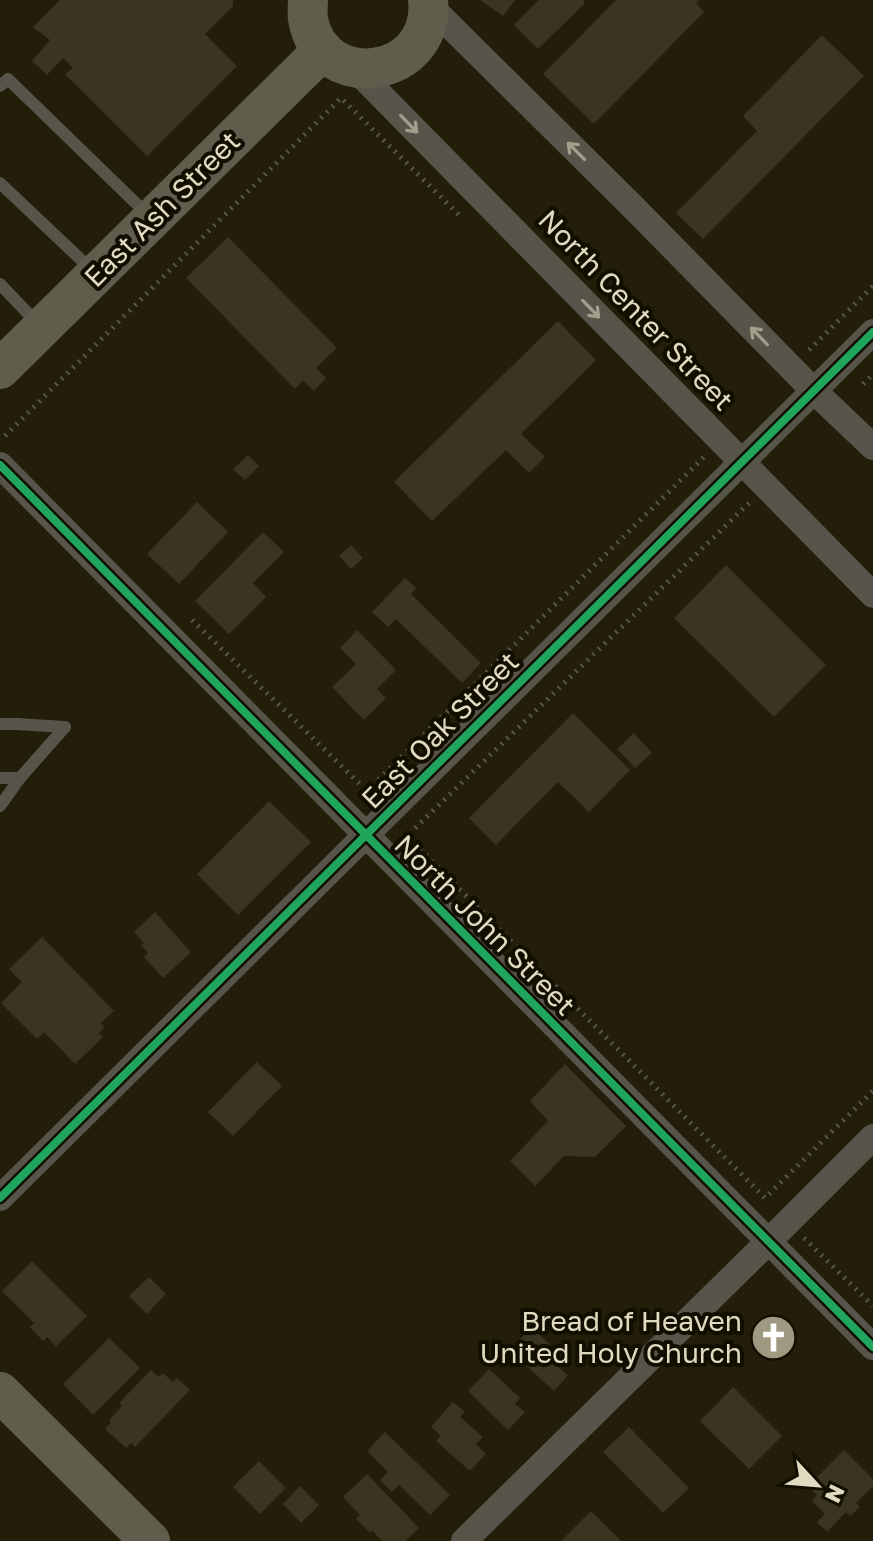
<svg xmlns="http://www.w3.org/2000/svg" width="873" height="1541" viewBox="0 0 873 1541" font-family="'Golos Text',sans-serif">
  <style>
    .building { fill: #393522 }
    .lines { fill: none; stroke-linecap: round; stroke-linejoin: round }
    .path { stroke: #58554a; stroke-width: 5; stroke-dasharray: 2 6; stroke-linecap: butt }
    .lane { stroke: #57554a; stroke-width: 12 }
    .street { stroke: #57554a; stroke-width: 26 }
    .primary { stroke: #605d4d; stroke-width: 40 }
    .cycleway-casing { stroke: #120e00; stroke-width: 13 }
    .cycleway { stroke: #20a55d; stroke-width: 8 }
    .oneway { stroke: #a29f8b }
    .labels { text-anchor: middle; stroke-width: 8; stroke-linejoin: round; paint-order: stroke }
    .street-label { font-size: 28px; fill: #e0dbc0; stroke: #120e00 }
    .poi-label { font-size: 28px; fill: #e0dbc0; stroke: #120e00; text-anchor: end }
  </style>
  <rect width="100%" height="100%" fill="#221e0a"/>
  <g class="building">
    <polygon points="60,0 233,0 233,6 205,34 237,66 147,156 65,74 73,68 63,58 47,75 32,61 50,40 33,27"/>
    <polygon points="480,0 515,0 503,16"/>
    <polygon points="539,0 583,0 585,3 538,49 514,25"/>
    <polygon points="616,0 699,0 696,3 704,12 594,124 543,74"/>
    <polygon points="822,35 864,76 703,239 676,213 757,131 743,116"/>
    <polygon points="228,237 337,348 316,368 326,378 314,391 303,380 295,389 186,278"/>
    <polygon points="558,321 596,360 521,434 545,457 529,473 506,450 432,521 394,482"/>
    <polygon points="248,455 259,466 245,480 233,469"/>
    <polygon points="197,502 228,532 179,584 147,554"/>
    <polygon points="263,532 284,552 253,583 266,597 229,634 195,601"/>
    <polygon points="351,545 363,558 351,569 339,556"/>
    <polygon points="726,565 826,665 774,717 674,618"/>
    <polygon points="405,578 416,588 411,594 481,663 462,683 396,619 388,627 372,612"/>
    <polygon points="357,630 396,670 377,689 386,698 364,720 332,687 356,664 340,648"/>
    <polygon points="573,713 630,770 589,812 558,782 496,845 469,818"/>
    <polygon points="634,733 652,753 635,768 617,749"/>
    <polygon points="269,801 311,842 238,915 197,874"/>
    <polygon points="155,912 191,952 163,978 144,957 148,953 141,945 144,943 134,932"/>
    <polygon points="42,937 114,1011 101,1023 105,1027 99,1033 103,1037 75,1064 44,1032 37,1039 1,1003 22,982 9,969"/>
    <polygon points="257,1062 282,1086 233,1136 208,1112"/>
    <polygon points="565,1064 626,1126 595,1157 564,1156 535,1186 510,1161 548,1121 530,1101"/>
    <polygon points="32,1261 87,1316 56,1346 47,1337 43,1341 30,1327 34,1323 2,1291"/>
    <polygon points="149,1277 166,1294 147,1314 129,1296"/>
    <polygon points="531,1327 562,1356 555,1364 568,1375 554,1391 517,1357 522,1352 515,1345"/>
    <polygon points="109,1338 140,1368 93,1415 63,1384"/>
    <polygon points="489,1369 520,1398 515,1404 525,1412 508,1430 468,1391"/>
    <polygon points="151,1370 159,1377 163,1373 173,1382 177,1378 190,1390 135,1447 131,1443 126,1448 105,1429 111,1422 109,1420 122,1406 119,1403"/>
    <polygon points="733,1387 782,1436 749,1469 700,1421"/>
    <polygon points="453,1402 465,1412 460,1417 483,1437 476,1444 486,1454 470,1471 436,1441 441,1436 431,1427"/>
    <polygon points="629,1427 689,1488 663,1513 603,1452"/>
    <polygon points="385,1432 450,1495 430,1515 399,1485 392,1492 380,1480 388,1472 367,1451"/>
    <polygon points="844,1450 873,1479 873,1486 856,1503 860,1507 850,1516 846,1512 827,1532 817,1522 825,1514 812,1501 817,1495 808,1486"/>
    <polygon points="259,1461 286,1488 260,1514 233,1487"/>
    <polygon points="367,1474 419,1528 405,1541 382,1541 372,1530 370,1533 356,1519 360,1515 343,1497"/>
    <polygon points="300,1486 319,1505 301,1523 283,1504"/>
    <polygon points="591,1511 621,1541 561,1541"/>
  </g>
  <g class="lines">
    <g class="path">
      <polyline points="809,350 873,286"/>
      <polyline points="863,384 873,374"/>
      <polyline points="5,436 341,98 459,215"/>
      <polyline points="749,503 407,836 765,1198 873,1091"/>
      <polyline points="192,620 368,792"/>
      <polyline points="367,791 704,457"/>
      <polyline points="804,1238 873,1306"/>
    </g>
    <g class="lane">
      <polyline points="0,86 8,79 147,214"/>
      <polyline points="0,183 93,271"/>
      <polyline points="0,284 39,325"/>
      <polyline points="0,724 17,724 65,727"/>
      <polyline points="0,778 20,778"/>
      <polyline points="0,806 20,778 65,727"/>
    </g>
    <g class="street">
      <polyline points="428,4 632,206 814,391 873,447"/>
      <polyline points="354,68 873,595"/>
      <polyline points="0,465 873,1347"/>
      <polyline points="0,1198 873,332"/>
      <polyline points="464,1541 768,1242 873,1137"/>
    </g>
    <g class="primary">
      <path d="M308 0C308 6 307 13 308 19 321 95 436 79 428 0"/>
      <polyline points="0,369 323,50"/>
      <polyline points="0,1392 150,1541"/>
    </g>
    <defs>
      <g id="cycleway">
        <polyline points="0,465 873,1347"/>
        <polyline points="0,1198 873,332"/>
      </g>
    </defs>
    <use href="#cycleway" class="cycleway-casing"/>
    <use href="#cycleway" class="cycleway"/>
  </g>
  <defs><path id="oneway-shaft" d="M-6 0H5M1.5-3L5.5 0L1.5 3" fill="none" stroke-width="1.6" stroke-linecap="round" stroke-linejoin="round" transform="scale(2)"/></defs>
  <g class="oneway">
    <use href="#oneway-shaft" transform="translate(409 124) rotate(46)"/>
    <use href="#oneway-shaft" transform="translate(576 151) rotate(-135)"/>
    <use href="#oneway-shaft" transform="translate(591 309) rotate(46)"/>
    <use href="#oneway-shaft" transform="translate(759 336) rotate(-134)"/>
  </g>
  <defs>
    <symbol id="church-disc" viewBox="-11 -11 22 22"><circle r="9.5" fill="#9e9980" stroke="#120e00"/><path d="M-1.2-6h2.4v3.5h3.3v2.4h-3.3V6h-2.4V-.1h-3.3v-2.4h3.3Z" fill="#fff"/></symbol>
  </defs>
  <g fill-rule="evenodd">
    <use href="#church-disc" x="748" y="1312" width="51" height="51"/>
  </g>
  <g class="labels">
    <g class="street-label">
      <text transform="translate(162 209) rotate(-45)" y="10">East Ash Street</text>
      <text transform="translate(636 310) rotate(46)" y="10">North Center Street</text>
      <text transform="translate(440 730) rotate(-45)" y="10">East Oak Street</text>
      <text transform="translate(485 925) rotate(45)" y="10">North John Street</text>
    </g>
    <g class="poi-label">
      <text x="742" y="1331">Bread of Heaven<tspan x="742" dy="32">United Holy Church</tspan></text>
    </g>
  </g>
  <g transform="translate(817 1485) rotate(116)" stroke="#120e00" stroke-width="6" paint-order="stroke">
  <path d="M0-6L14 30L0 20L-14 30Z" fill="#e0dbc0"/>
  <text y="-12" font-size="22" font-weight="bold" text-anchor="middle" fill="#e0dbc0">N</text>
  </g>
</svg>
